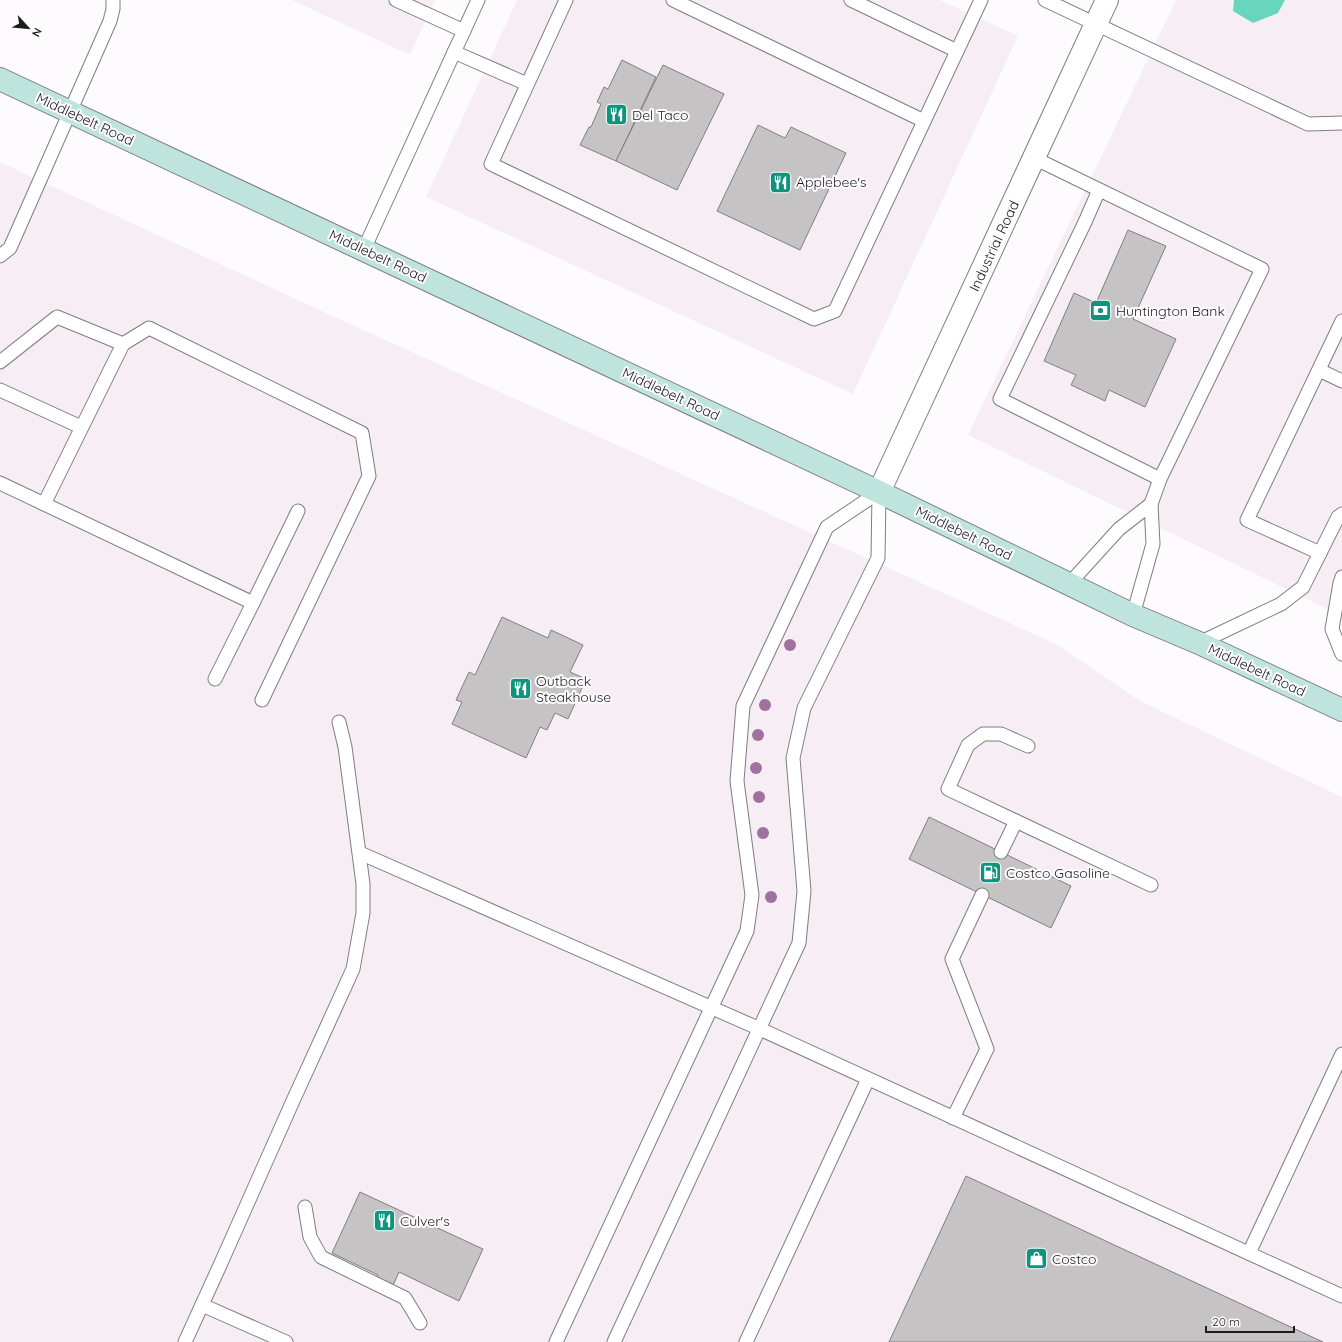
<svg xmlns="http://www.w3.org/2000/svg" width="1342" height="1342" viewBox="0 0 1342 1342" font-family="Quicksand,sans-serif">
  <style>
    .built { fill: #f7eef5 }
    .water { fill: #67d6bd }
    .building { fill: #c6c3c5; stroke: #817e80 }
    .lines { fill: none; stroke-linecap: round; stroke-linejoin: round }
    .lane-casing { stroke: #7f7d7f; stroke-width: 15 }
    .street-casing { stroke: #7f7d7f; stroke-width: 24 }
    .secondary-casing { stroke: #7f7d7f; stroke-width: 24 }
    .lane { stroke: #fff; stroke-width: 13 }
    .street { stroke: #fff; stroke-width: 22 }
    .secondary { stroke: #bee4dd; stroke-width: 22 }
    .tree { fill: #a0719c }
    .labels { text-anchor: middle; stroke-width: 4; stroke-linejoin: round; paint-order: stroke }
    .poi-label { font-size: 14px; fill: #1d1c1c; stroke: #fdfbfd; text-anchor: start }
    .street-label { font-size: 14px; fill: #1d1c1c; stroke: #fdfbfd }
  </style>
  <rect width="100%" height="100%" fill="#fdfbfd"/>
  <g class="built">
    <polygon points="292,0 435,0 410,55"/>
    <polygon points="517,0 940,0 1018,36 853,394 426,197"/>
    <polygon points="1176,0 1342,0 1342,616 968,435"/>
    <polygon points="0,162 326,313 1058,645 1140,701 1342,797 1342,1342 0,1342"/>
  </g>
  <polygon class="water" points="1234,0 1285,0 1278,13 1253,23 1233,11"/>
  <g class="building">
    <polygon points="622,60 656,77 616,161 580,145 589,127 591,127 601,104 597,102 604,87 608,89"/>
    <polygon points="663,65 724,94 677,190 616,161"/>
    <polygon points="758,125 785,138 791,127 846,153 800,250 717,211"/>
    <polygon points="1128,230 1166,246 1133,319 1176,339 1145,407 1109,390 1105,401 1071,385 1076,375 1044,361 1074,293 1096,303"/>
    <polygon points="502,617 548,638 551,630 583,645 570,672 586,679 568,719 555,713 547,730 540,727 526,758 452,724 462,702 456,700 469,672 475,675"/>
    <polygon points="929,817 1071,886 1051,928 909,859"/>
    <polygon points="966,1176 1323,1342 889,1342"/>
    <polygon points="360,1192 483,1249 459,1301 399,1272 391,1290 375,1282 378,1275 332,1253"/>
  </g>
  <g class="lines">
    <defs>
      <g id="lane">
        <polyline points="396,0 464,31"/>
        <polyline points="566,0 491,164 814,319 835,311 981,0"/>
        <polyline points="673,0 924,121"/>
        <polyline points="851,0 957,51"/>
        <polyline points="1045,0 1308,124 1342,123"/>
        <polyline points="454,52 527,84"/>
        <polyline points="1034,158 1262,269 1160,479 1151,504"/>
        <polyline points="1099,190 1085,222 1000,399 1160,479"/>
        <polyline points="364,249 478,0"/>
        <polyline points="0,256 10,248 110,21 113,9 113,0"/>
        <polyline points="0,362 57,317 123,344"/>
        <polyline points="1319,370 1342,381"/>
        <polyline points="0,390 81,427"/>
        <polyline points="0,483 253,603 215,679"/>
        <polyline points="44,504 123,344 149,328 362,433 369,476 262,700"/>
        <polyline points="1320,553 1247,520 1342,321"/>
        <polyline points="1342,577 1340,583 1332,629 1342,654"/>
        <polyline points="1069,584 1119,529 1151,504 1153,544 1133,615"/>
        <polyline points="253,603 298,511"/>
        <polyline points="1199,643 1281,604 1303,587 1338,517 1342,514"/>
        <polyline points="1028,746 1001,734 983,734 968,745 948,789 1151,885"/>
        <polyline points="1001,852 1016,821"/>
        <polyline points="360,853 760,1029 1342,1296"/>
        <polyline points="953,1118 987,1049 952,959 982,895"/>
        <polyline points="305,1207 310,1237 321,1257 405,1298 420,1323"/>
        <polyline points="1249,1253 1342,1054"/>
        <polyline points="202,1305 286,1342"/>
        <polyline points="185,1342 221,1263 292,1103 353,969 363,913 363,884 345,747 339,722"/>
        <polyline points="556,1342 747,931 752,895 737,781 743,706 827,527 879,492"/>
        <polyline points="614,1342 799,943 804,891 793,758 804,708 878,558 879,492"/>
        <polyline points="746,1342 868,1079"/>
      </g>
      <polyline id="street" points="879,492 1107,0"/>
      <polyline id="secondary" points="0,79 879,492 1133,615 1199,643 1342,710"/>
    </defs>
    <use href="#lane" class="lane-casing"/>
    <use href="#street" class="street-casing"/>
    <use href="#secondary" class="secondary-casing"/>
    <use href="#lane" class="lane"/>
    <use href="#street" class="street"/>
    <use href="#secondary" class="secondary"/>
  </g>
  <g class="tree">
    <circle cx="790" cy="645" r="6"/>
    <circle cx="765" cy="705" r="6"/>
    <circle cx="758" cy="735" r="6"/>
    <circle cx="756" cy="768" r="6"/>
    <circle cx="759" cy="797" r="6"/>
    <circle cx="763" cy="833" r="6"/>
    <circle cx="771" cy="897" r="6"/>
  </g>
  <defs>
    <symbol id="restaurant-square" viewBox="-11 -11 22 22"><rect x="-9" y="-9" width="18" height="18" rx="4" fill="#0e937d" stroke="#fdfbfd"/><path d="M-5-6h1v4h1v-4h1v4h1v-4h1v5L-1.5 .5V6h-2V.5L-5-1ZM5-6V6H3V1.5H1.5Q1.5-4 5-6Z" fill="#fff"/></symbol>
    <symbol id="bank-square" viewBox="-11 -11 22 22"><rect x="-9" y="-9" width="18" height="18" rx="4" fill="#0e937d" stroke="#fdfbfd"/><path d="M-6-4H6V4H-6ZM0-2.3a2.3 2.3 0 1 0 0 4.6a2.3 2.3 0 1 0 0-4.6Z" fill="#fff"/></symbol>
    <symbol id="fuel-square" viewBox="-11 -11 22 22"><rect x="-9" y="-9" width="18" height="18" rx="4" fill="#0e937d" stroke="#fdfbfd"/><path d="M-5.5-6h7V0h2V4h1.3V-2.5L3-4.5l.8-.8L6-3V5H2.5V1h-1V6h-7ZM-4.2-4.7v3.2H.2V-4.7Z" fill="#fff"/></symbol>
    <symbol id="shop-square" viewBox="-11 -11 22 22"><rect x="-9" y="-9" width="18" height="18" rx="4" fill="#0e937d" stroke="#fdfbfd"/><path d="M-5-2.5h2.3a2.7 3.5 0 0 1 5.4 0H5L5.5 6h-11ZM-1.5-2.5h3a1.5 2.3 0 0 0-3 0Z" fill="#fff"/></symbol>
  </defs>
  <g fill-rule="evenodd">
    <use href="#restaurant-square" x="604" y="102" width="25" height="25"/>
    <use href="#restaurant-square" x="768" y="170" width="25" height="25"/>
    <use href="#bank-square" x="1088" y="298" width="25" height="25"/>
    <use href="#restaurant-square" x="508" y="676" width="25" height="25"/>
    <use href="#fuel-square" x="978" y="860" width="25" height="25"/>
    <use href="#restaurant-square" x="372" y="1208" width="25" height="25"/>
    <use href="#shop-square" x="1024" y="1246" width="25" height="25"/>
  </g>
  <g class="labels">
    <g class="poi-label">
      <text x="632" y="120">Del Taco</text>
      <text x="796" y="187">Applebee's</text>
      <text x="1116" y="316">Huntington Bank</text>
      <text x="536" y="686">Outback<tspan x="536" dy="16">Steakhouse</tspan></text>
      <text x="1006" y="878">Costco Gasoline</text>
      <text x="400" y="1226">Culver's</text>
      <text x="1052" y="1264">Costco</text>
    </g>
    <g class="street-label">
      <text transform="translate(85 119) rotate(25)" y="5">Middlebelt Road</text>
      <text transform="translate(994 246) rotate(-65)" y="5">Industrial Road</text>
      <text transform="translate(378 256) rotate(25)" y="5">Middlebelt Road</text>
      <text transform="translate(671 394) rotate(25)" y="5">Middlebelt Road</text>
      <text transform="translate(964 533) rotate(26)" y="5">Middlebelt Road</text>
      <text transform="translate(1257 670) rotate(25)" y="5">Middlebelt Road</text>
    </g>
  </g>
  <g transform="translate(28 28) rotate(117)" stroke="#fdfbfd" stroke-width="3" paint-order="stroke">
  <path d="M0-3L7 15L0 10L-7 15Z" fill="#1d1c1c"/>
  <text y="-6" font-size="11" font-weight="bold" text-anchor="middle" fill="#1d1c1c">N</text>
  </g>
  <path d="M1206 1326v6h88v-6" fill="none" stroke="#1d1c1c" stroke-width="2"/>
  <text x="1212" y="1326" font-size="12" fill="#1d1c1c" stroke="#fdfbfd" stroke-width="3" paint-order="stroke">20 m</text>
</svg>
